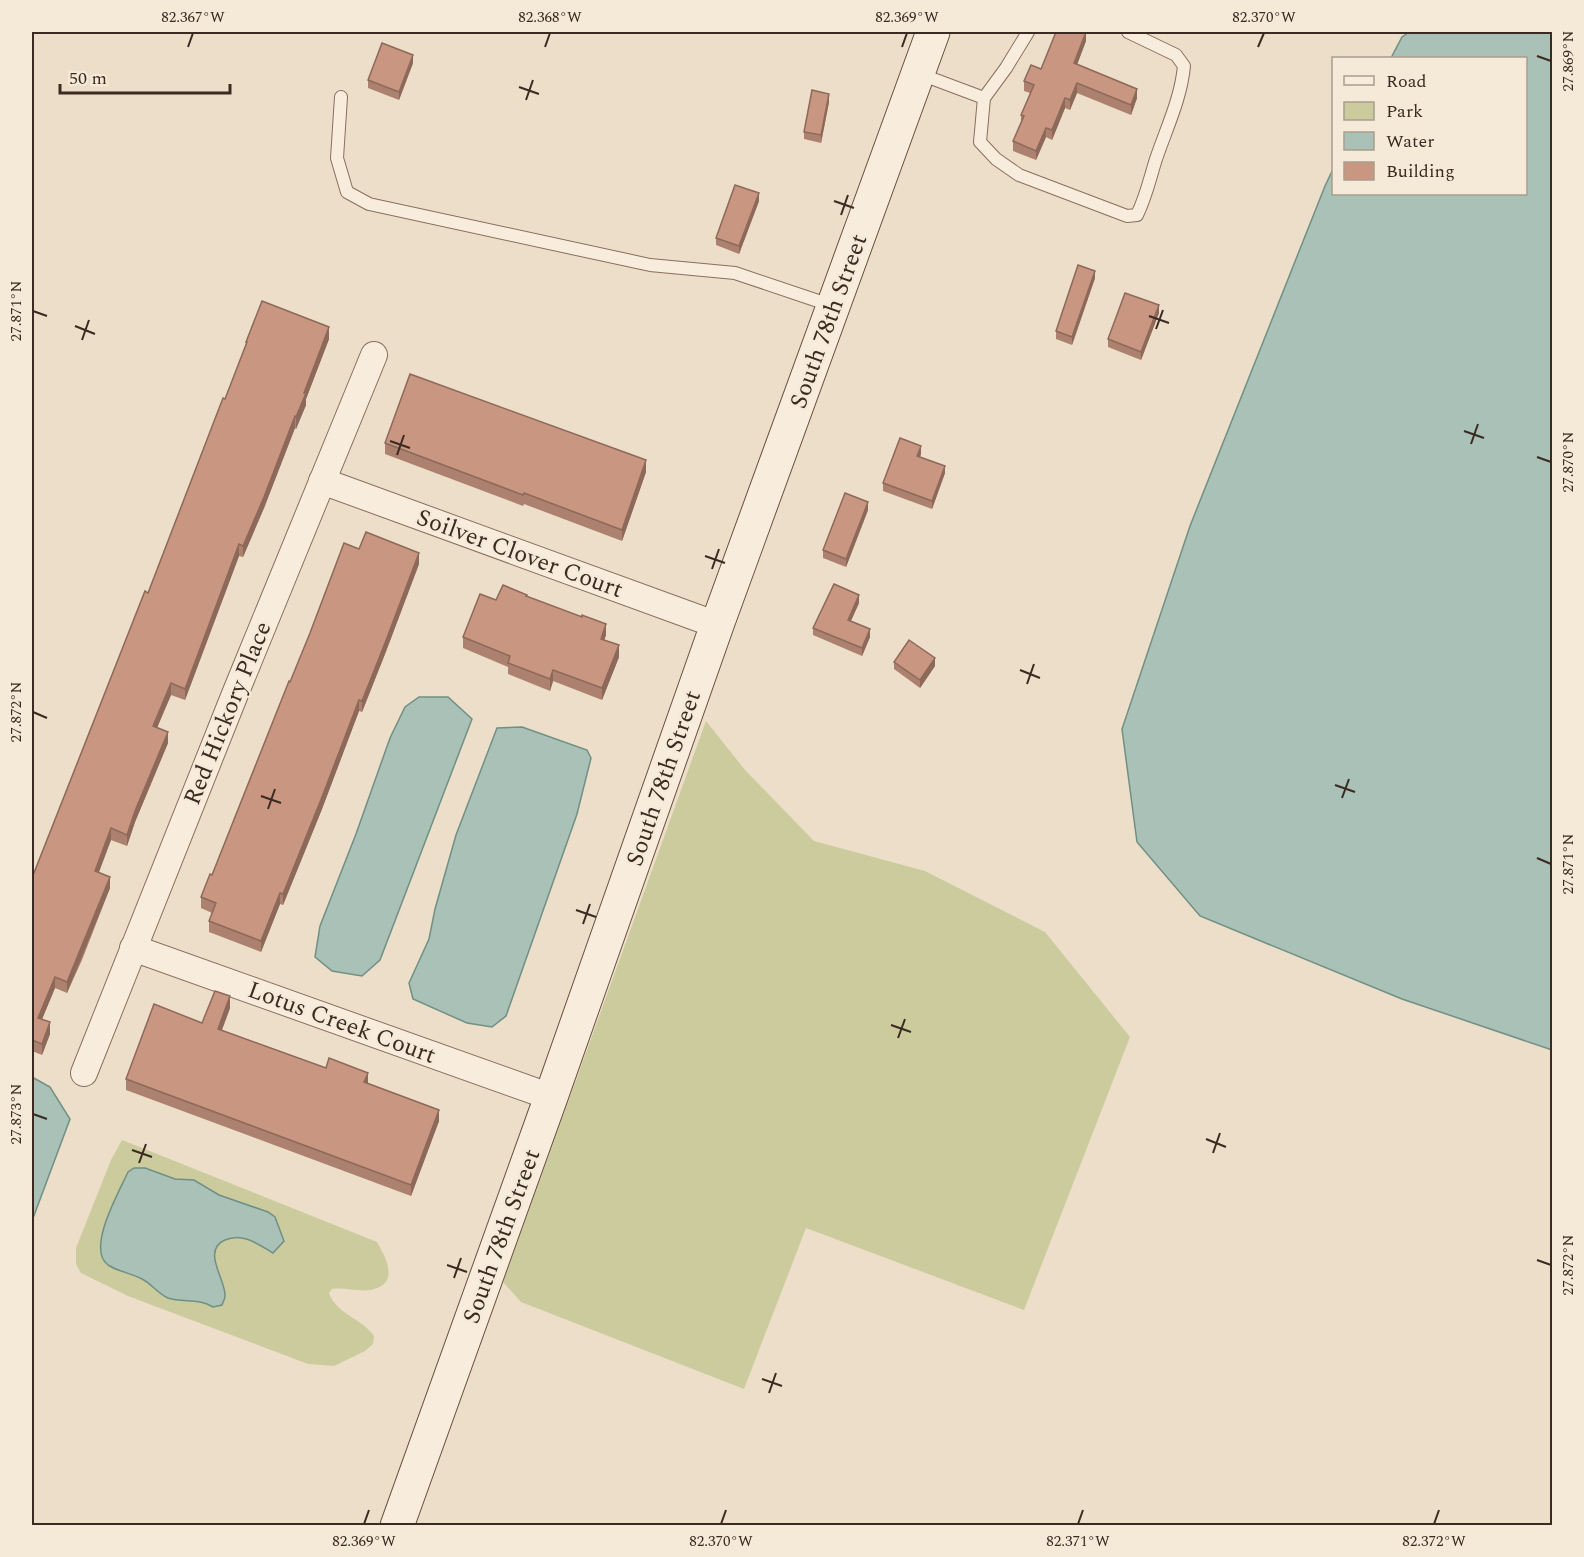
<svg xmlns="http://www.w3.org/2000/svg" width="1584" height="1557" viewBox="0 0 1584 1557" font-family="Spectral,serif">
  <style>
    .green { fill: #cbcb9d; fill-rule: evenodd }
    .water { fill: #a9c1b7; stroke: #709084; stroke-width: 1.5 }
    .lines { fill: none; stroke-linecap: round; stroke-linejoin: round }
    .lane-casing { stroke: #896f5e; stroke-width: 14 }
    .street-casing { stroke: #896f5e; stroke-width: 28 }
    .secondary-casing { stroke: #6b5141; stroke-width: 35 }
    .lane { stroke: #f8ecdc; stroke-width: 12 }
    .street { stroke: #f8ecdc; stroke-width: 26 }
    .secondary { stroke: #f8ecdc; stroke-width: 33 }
    .wall { fill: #ad816f }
    .shaded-wall { fill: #8d695a }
    .building { fill: #c99681; stroke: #8d695a; stroke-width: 1.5 }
    .ticks { fill: none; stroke: #3a2a21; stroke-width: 2 }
    .labels { text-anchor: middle; stroke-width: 4.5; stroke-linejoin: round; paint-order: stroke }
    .street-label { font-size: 24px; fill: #3a2a21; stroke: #f5e9d8 }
    .neatline { fill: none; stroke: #3a2a21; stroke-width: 2 }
    .ticks-label { font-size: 15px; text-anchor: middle; fill: #3a2a21 }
  </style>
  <rect width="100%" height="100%" fill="#eddec9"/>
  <g class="green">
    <polygon points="706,721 745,770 814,841 925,871 1045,932 1130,1037 1024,1310 806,1228 744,1389 521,1302 503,1282"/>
    <path d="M122 1140 377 1242C385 1256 400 1282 374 1289 361 1293 346 1287 332 1289L329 1293C337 1315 362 1318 374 1336L373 1344 365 1351 334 1366 308 1364 128 1296 81 1273 76 1264V1248L111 1160ZM145 1168 175 1179 194 1180 219 1195 268 1212 273 1253C264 1248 254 1240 243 1237 232 1234 215 1241 214 1254 214 1268 221 1283 225 1296L213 1307 206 1302 166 1297 143 1279Z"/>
  </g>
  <g class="water">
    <polygon points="1409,32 1552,32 1552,1050 1402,999 1200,916 1137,842 1122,729 1190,526 1325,186 1333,169 1334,194 1526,194 1526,58 1391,58 1402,37"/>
    <polygon points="419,697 448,697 472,719 380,960 362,976 332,971 315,957 320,926 356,834 390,738 405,707"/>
    <polygon points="522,727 587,750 591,758 577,814 506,1016 492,1027 467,1023 413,999 409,983 429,939 435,909 456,835 497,728"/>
    <polygon points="32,1077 50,1087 70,1119 32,1221"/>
    <path d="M134 1168H145L175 1179 194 1180 219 1195 268 1212 275 1217 284 1241 273 1253C258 1244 242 1232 225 1240 201 1250 226 1280 225 1296 225 1299 223 1302 222 1305L213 1307C199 1298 183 1303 168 1298 158 1294 152 1284 142 1279 131 1273 119 1272 108 1265 86 1249 119 1192 128 1172Z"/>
  </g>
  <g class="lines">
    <defs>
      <g id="lane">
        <path d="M1028 32 1006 68 984 98 980 142 996 159 1019 175 1127 216 1137 215C1146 197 1150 178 1156 159 1167 127 1181 98 1184 66L1176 55 1128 32"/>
        <polyline points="920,74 984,98"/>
        <polyline points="341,97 337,158 347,192 369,204 650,265 735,273 833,306"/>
      </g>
      <g id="street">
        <polyline points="322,481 717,625"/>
        <polyline points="133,948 551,1097"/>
        <polyline points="84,1073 235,694 374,355"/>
      </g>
      <polyline id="secondary" points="397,1526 551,1097 717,625 933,32"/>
    </defs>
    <use href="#lane" class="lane-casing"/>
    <use href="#street" class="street-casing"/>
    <use href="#secondary" class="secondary-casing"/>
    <use href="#lane" class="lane"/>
    <use href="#street" class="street"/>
    <use href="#secondary" class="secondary"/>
  </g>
  <g class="wall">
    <polygon points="1086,41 1077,64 1137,98 1131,115 1077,93 1070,110 1065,108 1052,140 1046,137 1036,160 1013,151 1013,141 1021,123 1021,115 1030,93 1024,91 1024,81"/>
    <polygon points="413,63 399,100 368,88 368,80"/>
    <polygon points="829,102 821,143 804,139 804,132"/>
    <polygon points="759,201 739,254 716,245 716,238"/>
    <polygon points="1095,278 1072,345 1056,339 1056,331"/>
    <polygon points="1159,313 1141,360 1108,347 1108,339"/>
    <polygon points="329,339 306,399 306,405 296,429 295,428 264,508 243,557 239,556 185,700 171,695 157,728 168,743 135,822 127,846 111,840 98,873 110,888 82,960 67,993 55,988 42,1019 50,1034 42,1055 32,1051 32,878 148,593 246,347 246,342"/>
    <polygon points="385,443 646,472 622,541 524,504 523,506 385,454"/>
    <polygon points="921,454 920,457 945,473 932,509 883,491 883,483"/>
    <polygon points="868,510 846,567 823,558 823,550"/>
    <polygon points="359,549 419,564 385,654 362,712 359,711 322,809 283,905 280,904 261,952 209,932 209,921 212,913 201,908 201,897 212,875 290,682"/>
    <polygon points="527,597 606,635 604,640 619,657 602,700 553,681 550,691 508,674 508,667 463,648 463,637"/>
    <polygon points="859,603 851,621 870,637 862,656 813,635 813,628"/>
    <polygon points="894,662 935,666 920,688 894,669"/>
    <polygon points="230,1008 222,1030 368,1083 439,1121 411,1196 126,1090 126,1079 202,1023"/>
  </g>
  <g class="shaded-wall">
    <polygon points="1086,32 1086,41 1074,73 1074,63"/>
    <polygon points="413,55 413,63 399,100 399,92"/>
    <polygon points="1077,83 1077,93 1070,110 1070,100"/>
    <polygon points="1137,89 1137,98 1131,115 1131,105"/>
    <polygon points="829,94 829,102 821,143 821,135"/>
    <polygon points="1065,98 1065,108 1052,140 1052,130"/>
    <polygon points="1046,128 1046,137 1036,160 1036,151"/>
    <polygon points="759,193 759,201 739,254 739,246"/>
    <polygon points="1095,271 1095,278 1072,345 1072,337"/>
    <polygon points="1159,305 1159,313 1141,360 1141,352"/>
    <polygon points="329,327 329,339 306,399 306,405 296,429 296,417 304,393"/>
    <polygon points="295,416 295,428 264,508 243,557 243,546"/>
    <polygon points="921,446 921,454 917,464 917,456"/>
    <polygon points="646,460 646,472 622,541 622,530"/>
    <polygon points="945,466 945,473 932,509 932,501"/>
    <polygon points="868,502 868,510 846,567 846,559"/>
    <polygon points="239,544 239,556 185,700 185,689"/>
    <polygon points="419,553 419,564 385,654 362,712 362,701"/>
    <polygon points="859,595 859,603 848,627 848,620"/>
    <polygon points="606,624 606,635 601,650 601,639"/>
    <polygon points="870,629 870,637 862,656 862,648"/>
    <polygon points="619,645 619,657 602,700 602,688"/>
    <polygon points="935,658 935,666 920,688 920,680"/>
    <polygon points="553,670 553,681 550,691 550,679"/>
    <polygon points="171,683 171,695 153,737 153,726"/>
    <polygon points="359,700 359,711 322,809 283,905 283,894"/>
    <polygon points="168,732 168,743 135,822 127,846 127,835 135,811"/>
    <polygon points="111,828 111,840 95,883 95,871"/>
    <polygon points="110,877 110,888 67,993 67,982"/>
    <polygon points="280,893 280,904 261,952 261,941"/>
    <polygon points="55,977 55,988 38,1029 38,1018"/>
    <polygon points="230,996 230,1008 218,1040 218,1029"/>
    <polygon points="50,1022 50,1034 42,1055 42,1044"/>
    <polygon points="368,1073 368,1084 364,1082"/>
    <polygon points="439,1110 439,1121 411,1196 411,1185"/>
  </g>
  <g class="building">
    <polygon points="1056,32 1086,32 1074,63 1137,89 1131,105 1077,83 1070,100 1065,98 1052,130 1046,128 1036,151 1013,141 1024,116 1021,115 1034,85 1024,81 1031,65 1041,69"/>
    <polygon points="382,43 413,55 399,92 368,80"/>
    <polygon points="812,90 829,94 821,135 804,132"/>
    <polygon points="735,185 759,193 739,246 716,238"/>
    <polygon points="1078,265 1095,271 1072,337 1056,331"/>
    <polygon points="1125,293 1159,305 1141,352 1108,339"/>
    <polygon points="262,301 329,327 304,393 306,393 296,417 295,416 264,497 243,546 239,544 185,689 171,683 153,726 168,732 135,811 127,835 111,828 95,871 110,877 67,982 55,977 38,1018 50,1022 42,1044 32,1040 32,878 145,591 148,593 223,398 225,399 247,342 246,342"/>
    <polygon points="410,374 646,460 622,530 524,493 523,495 385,443"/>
    <polygon points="900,438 921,446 917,456 945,466 932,501 883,483"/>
    <polygon points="845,493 868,502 846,559 823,550"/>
    <polygon points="366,532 419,553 385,643 362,701 359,700 322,797 283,894 280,893 261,941 209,921 216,903 201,897 210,874 212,875 289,681 290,682 310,633 344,543 359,549"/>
    <polygon points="834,584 859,595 848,620 870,629 862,648 813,628"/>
    <polygon points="503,585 527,595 526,596 582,617 582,615 606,624 601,639 619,645 602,688 553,670 550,679 508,663 510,656 463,637 480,594 496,600"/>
    <polygon points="909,640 935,658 920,680 894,662"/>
    <polygon points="215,991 230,996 218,1029 326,1068 329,1058 368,1073 364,1082 439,1110 411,1185 126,1079 154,1004 202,1023"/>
  </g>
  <path class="ticks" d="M188 47 193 33M545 47 550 33M902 47 907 33M1258 47 1264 33M1537 56 1551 61M519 87 539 94M526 100 533 80M834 201 854 208M841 215 848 195M33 311 47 316M1149 316 1169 323M75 326 95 334M1156 329 1163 310M82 340 89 320M1464 431 1484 438M390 441 410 448M1471 444 1478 424M397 455 404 435M1537 457 1551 462M705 556 725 563M712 569 719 549M1020 670 1040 678M1027 684 1034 664M33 712 47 718M1335 785 1355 792M261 796 281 803M1342 798 1349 779M268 809 275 789M1537 858 1551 864M576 910 596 917M583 924 590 904M891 1025 911 1032M898 1038 905 1019M33 1114 47 1119M1206 1139 1226 1147M132 1150 152 1157M1213 1153 1220 1133M139 1163 146 1144M1537 1260 1551 1265M447 1265 467 1272M454 1278 461 1258M762 1379 782 1386M769 1393 776 1373M364 1524 369 1510M721 1524 726 1510M1078 1524 1083 1510M1434 1524 1439 1510"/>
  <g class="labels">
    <g class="street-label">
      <text transform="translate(828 321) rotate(-70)" y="8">South 78th Street</text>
      <text transform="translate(520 553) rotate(20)" y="8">Soilver Clover Court</text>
      <text transform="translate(227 713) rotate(-68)" y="8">Red Hickory Place</text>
      <text transform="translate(663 778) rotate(-71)" y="8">South 78th Street</text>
      <text transform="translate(342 1022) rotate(20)" y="8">Lotus Creek Court</text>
      <text transform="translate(501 1236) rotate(-70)" y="8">South 78th Street</text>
    </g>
  </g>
  <rect width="1584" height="1557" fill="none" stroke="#f5e9d8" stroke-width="66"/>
  <rect x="1332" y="57" width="195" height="138" fill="#f5e9d8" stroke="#aa9d8f" stroke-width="1.5"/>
  <rect x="1344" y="76" width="30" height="9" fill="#f8ecdc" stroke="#aa9d8f" stroke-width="1.5"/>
  <text x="1386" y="87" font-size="18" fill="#3a2a21">Road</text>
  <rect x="1344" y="102" width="30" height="18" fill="#cbcb9d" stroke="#aa9d8f" stroke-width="1.5"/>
  <text x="1386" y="117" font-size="18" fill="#3a2a21">Park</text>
  <rect x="1344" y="132" width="30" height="18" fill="#a9c1b7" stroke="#aa9d8f" stroke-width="1.5"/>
  <text x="1386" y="147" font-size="18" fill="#3a2a21">Water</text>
  <rect x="1344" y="162" width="30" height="18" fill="#c99681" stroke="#aa9d8f" stroke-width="1.5"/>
  <text x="1386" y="177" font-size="18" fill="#3a2a21">Building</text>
  <path d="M60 84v9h170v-9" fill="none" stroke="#3a2a21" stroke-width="3"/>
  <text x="69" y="84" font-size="18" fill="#3a2a21" stroke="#f5e9d8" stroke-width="4.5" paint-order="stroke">50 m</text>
  <rect x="33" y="33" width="1518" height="1491" class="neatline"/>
  <g class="ticks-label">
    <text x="193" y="22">82.367°W</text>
    <text x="550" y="22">82.368°W</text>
    <text x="907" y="22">82.369°W</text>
    <text x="1264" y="22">82.370°W</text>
    <text transform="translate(1568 61) rotate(-90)" y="5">27.869°N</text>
    <text transform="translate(16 311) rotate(-90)" y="5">27.871°N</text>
    <text transform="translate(1568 462) rotate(-90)" y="5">27.870°N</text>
    <text transform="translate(16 712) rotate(-90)" y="5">27.872°N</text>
    <text transform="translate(1568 864) rotate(-90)" y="5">27.871°N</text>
    <text transform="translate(16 1114) rotate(-90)" y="5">27.873°N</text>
    <text transform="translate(1568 1265) rotate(-90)" y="5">27.872°N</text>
    <text x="364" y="1546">82.369°W</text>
    <text x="721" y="1546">82.370°W</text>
    <text x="1078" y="1546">82.371°W</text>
    <text x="1434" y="1546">82.372°W</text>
  </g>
</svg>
